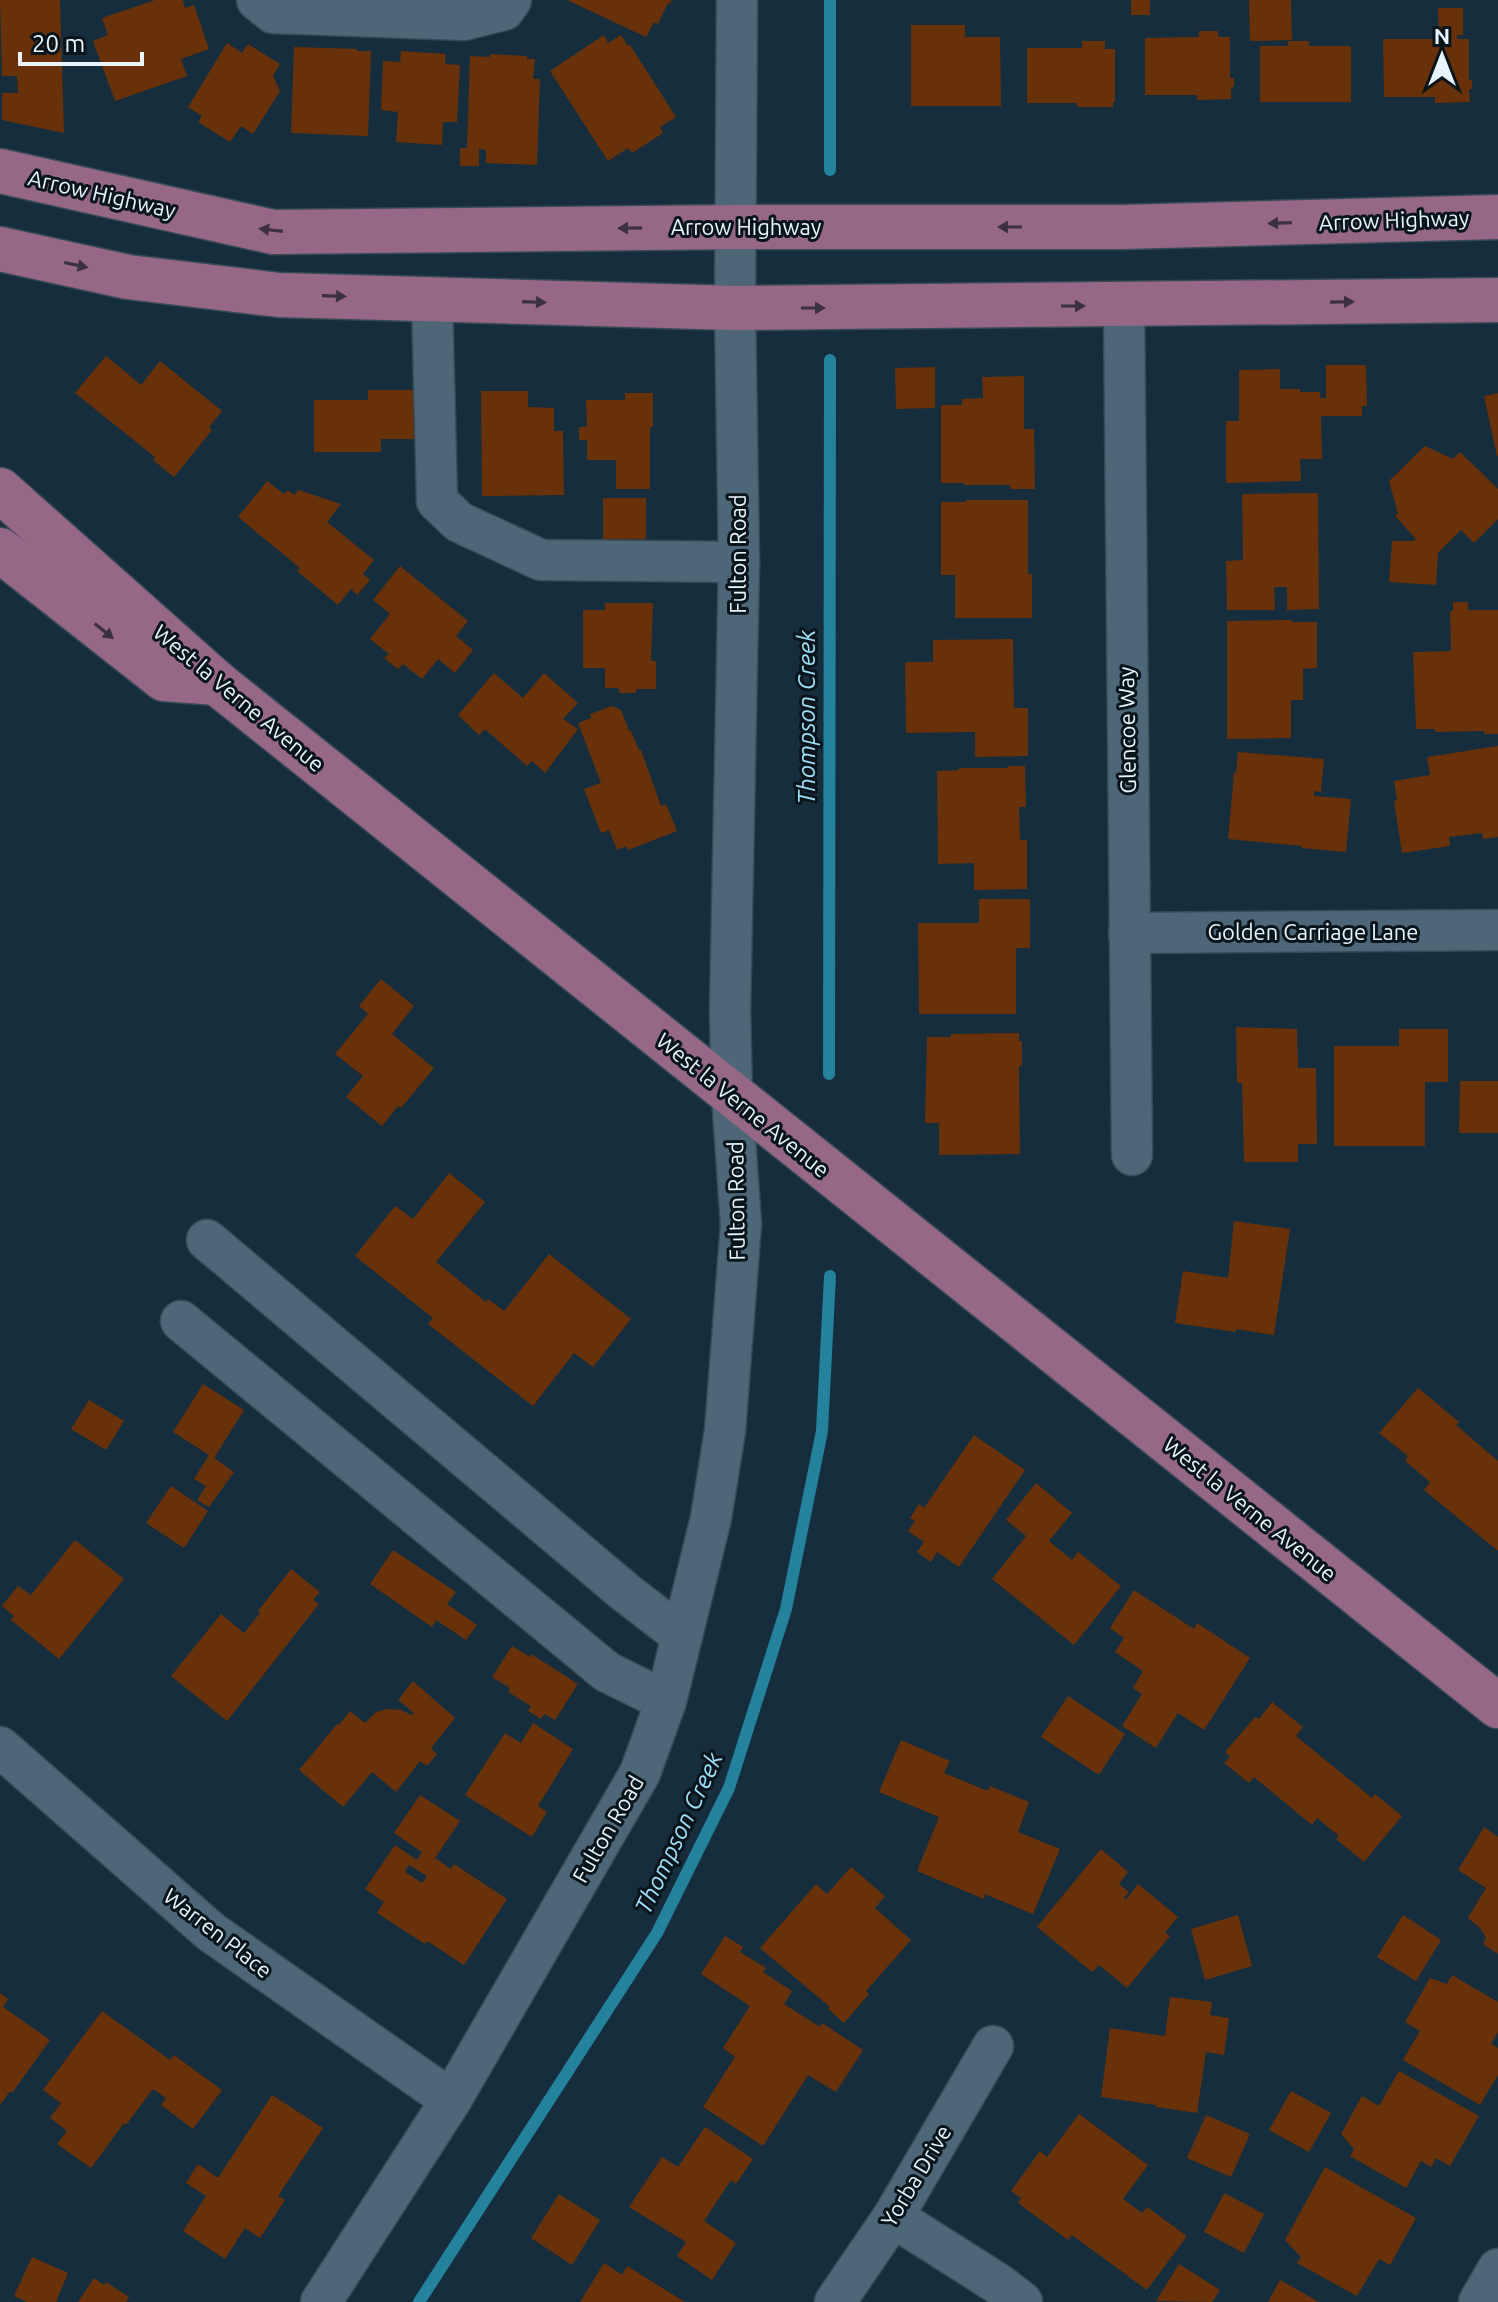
<svg xmlns="http://www.w3.org/2000/svg" width="1498" height="2302" viewBox="0 0 1498 2302" font-family="Ubuntu,sans-serif">
  <style>
    .lines { fill: none; stroke-linecap: round; stroke-linejoin: round }
    .stream { stroke: #24829c; stroke-width: 12 }
    .building { fill: #683109; fill-rule: evenodd }
    .minor-casing { stroke: #394a57; stroke-width: 43 }
    .major-casing { stroke: #394a57; stroke-width: 47 }
    .minor { stroke: #4d6678; stroke-width: 40 }
    .major { stroke: #966886; stroke-width: 44 }
    .oneway { fill: #3b3140 }
    .labels { text-anchor: middle; stroke-width: 6; stroke-linejoin: round; paint-order: stroke }
    .street-label { font-size: 22px; fill: #e9f4fd; stroke: #0a141b }
    .water-label { font-size: 24px; font-style: italic; fill: #9ee0f7; stroke: #0a141b }
  </style>
  <rect width="100%" height="100%" fill="#162d3d"/>
  <g class="lines">
    <g class="stream">
      <polyline points="830,170 830,0"/>
      <polyline points="829,1074 830,360"/>
      <polyline points="419,2302 657,1933 729,1788 786,1609 822,1431 830,1276"/>
    </g>
  </g>
  <g class="building">
    <polygon points="0,0 60,0 64,133 2,120 2,93 18,93 17,76 2,76"/>
    <polygon points="155,0 183,0 185,8 194,5 209,49 181,59 187,76 115,101 93,41 108,35 102,18"/>
    <polygon points="567,0 672,0 670,4 668,3 658,24 654,22 646,37"/>
    <rect x="1131" y="0" width="19" height="15"/>
    <polygon points="1249,0 1291,0 1292,40 1250,41"/>
    <polygon points="1438,8 1463,8 1463,35 1457,35 1457,39 1469,39 1469,80 1472,80 1472,89 1469,89 1470,102 1435,103 1435,97 1384,97 1383,39 1439,39"/>
    <polygon points="911,25 965,25 965,37 1000,37 1001,106 911,106"/>
    <polygon points="1199,31 1218,31 1218,37 1230,37 1230,78 1234,78 1234,87 1231,87 1231,99 1197,100 1197,95 1145,95 1145,38 1199,37"/>
    <polygon points="604,35 608,43 621,35 628,46 630,45 676,117 660,127 663,133 632,153 628,148 608,161 550,71"/>
    <polygon points="1082,41 1105,41 1105,49 1115,49 1115,102 1113,102 1113,107 1077,107 1077,103 1027,103 1027,48 1082,48"/>
    <polygon points="1288,41 1309,41 1309,46 1351,46 1351,102 1260,102 1260,46 1288,46"/>
    <polygon points="227,43 242,53 248,44 280,64 273,76 280,91 253,134 241,126 230,142 198,122 202,116 188,107"/>
    <polygon points="294,47 357,49 357,51 371,51 368,136 291,133"/>
    <polygon points="401,51 446,54 445,64 460,65 457,122 443,122 442,145 396,142 398,112 381,110 383,61 400,62"/>
    <polygon points="490,54 527,56 527,59 535,59 533,79 540,79 537,165 486,163 486,150 479,149 479,166 460,166 460,148 467,148 470,56 490,57"/>
    <polygon points="106,356 141,385 160,361 222,411 209,427 212,430 174,477 153,460 155,457 75,393"/>
    <polygon points="1326,365 1366,365 1367,406 1362,406 1362,416 1321,416 1322,459 1300,459 1301,481 1226,483 1226,421 1239,421 1239,370 1280,369 1280,389 1300,389 1300,392 1320,392 1320,398 1326,398"/>
    <polygon points="935,367 935,408 896,409 895,368"/>
    <polygon points="1024,376 1024,429 1034,429 1035,489 1010,489 1010,485 964,485 964,483 941,483 941,405 962,405 962,399 983,398 982,377"/>
    <polygon points="368,390 416,390 416,439 381,439 381,452 314,452 314,400 368,400"/>
    <polygon points="481,391 528,391 528,407 554,408 554,431 563,431 564,495 482,496"/>
    <polygon points="625,393 653,393 653,427 650,427 650,489 616,489 616,460 587,460 587,440 579,440 579,427 587,427 586,400 625,400"/>
    <polygon points="1498,393 1498,456 1497,456 1484,396"/>
    <polygon points="1425,446 1453,459 1460,452 1498,489 1498,519 1474,543 1461,530 1438,553 1436,585 1389,582 1392,541 1413,541 1416,539 1395,516 1398,514 1389,481"/>
    <polygon points="267,481 284,494 288,490 294,495 299,490 341,504 327,522 374,560 363,574 370,580 357,595 351,589 338,605 297,571 300,568 238,517"/>
    <polygon points="1318,493 1319,609 1287,610 1287,587 1274,587 1275,610 1227,610 1226,561 1243,560 1242,494"/>
    <rect x="603" y="498" width="43" height="41"/>
    <polygon points="966,500 1028,500 1028,574 1032,574 1032,618 955,618 955,575 941,575 941,502 966,502"/>
    <polygon points="400,566 468,621 456,636 473,650 455,673 438,659 422,679 403,664 398,669 384,658 389,654 370,639 390,614 373,600"/>
    <polygon points="1453,602 1468,602 1468,610 1498,610 1498,734 1484,734 1484,731 1435,732 1435,729 1416,729 1413,652 1451,651 1450,611 1453,611"/>
    <polygon points="605,603 653,603 651,661 656,661 656,689 636,689 636,693 619,693 619,688 605,688 605,668 583,668 583,610 605,610"/>
    <polygon points="1292,620 1292,622 1317,622 1317,668 1303,669 1303,700 1291,700 1291,738 1227,739 1227,621"/>
    <polygon points="1013,639 1014,708 1028,708 1028,756 975,757 975,732 906,733 905,662 933,662 933,640"/>
    <polygon points="494,673 523,698 544,673 578,703 563,719 578,729 545,773 532,761 527,766 485,729 479,735 458,715"/>
    <polygon points="612,706 621,710 629,731 631,731 639,750 641,750 661,806 666,804 677,831 628,850 626,846 617,850 609,830 601,833 584,789 601,783 578,723 591,718 590,714"/>
    <polygon points="1498,746 1498,837 1483,839 1482,833 1449,837 1450,846 1402,853 1394,801 1397,800 1394,781 1430,775 1427,757"/>
    <polygon points="1238,752 1324,759 1321,792 1314,791 1314,796 1351,799 1346,852 1302,848 1302,846 1228,839 1234,773 1236,773"/>
    <polygon points="1008,766 1025,766 1026,807 1019,807 1020,840 1027,840 1027,889 974,890 974,863 938,864 937,771 959,770 959,768 1008,768"/>
    <polygon points="979,899 1030,899 1030,948 1016,948 1016,1014 919,1014 918,923 979,923"/>
    <polygon points="381,979 414,1006 392,1034 434,1068 401,1108 398,1106 382,1126 346,1097 363,1076 335,1054 368,1014 359,1006"/>
    <polygon points="1236,1027 1297,1029 1298,1068 1316,1068 1317,1144 1298,1144 1298,1162 1244,1162 1242,1083 1237,1083"/>
    <polygon points="1399,1029 1448,1029 1448,1082 1425,1082 1425,1146 1334,1146 1334,1046 1399,1046"/>
    <polygon points="1019,1033 1019,1041 1022,1041 1022,1066 1019,1066 1020,1154 939,1155 939,1123 925,1123 927,1037 951,1037 951,1034"/>
    <polygon points="1460,1081 1498,1081 1498,1133 1459,1133"/>
    <polygon points="449,1173 485,1202 436,1262 486,1302 488,1299 504,1311 549,1254 631,1319 593,1367 574,1353 533,1406 428,1324 433,1318 355,1256 395,1206 413,1219"/>
    <polygon points="1234,1221 1290,1229 1274,1335 1236,1329 1236,1332 1175,1323 1183,1271 1228,1278"/>
    <polygon points="203,1384 244,1410 214,1458 234,1472 209,1507 197,1500 206,1486 194,1479 209,1455 173,1432"/>
    <polygon points="1418,1388 1459,1422 1456,1425 1498,1461 1498,1551 1424,1490 1430,1482 1405,1461 1408,1456 1379,1433"/>
    <polygon points="89,1400 124,1421 106,1450 71,1429"/>
    <polygon points="974,1435 1025,1470 959,1567 937,1552 931,1562 917,1552 924,1542 908,1531 915,1521 910,1518 919,1504 924,1508"/>
    <polygon points="1036,1483 1072,1513 1049,1541 1072,1560 1078,1552 1121,1586 1074,1645 992,1579 1026,1536 1006,1520"/>
    <polygon points="171,1486 208,1511 184,1548 146,1523"/>
    <polygon points="75,1540 124,1579 59,1659 11,1620 14,1616 2,1606 18,1586 31,1595"/>
    <polygon points="393,1550 456,1592 447,1604 477,1625 466,1640 436,1620 432,1627 370,1584"/>
    <polygon points="291,1569 320,1592 313,1600 319,1604 227,1721 171,1676 221,1614 244,1633 260,1613 258,1611"/>
    <polygon points="1134,1590 1194,1629 1197,1623 1250,1658 1204,1730 1178,1713 1156,1748 1122,1726 1142,1694 1133,1688 1143,1671 1115,1652 1124,1638 1110,1628"/>
    <polygon points="512,1646 530,1657 531,1654 578,1684 555,1720 544,1714 541,1719 528,1711 531,1706 508,1692 510,1688 492,1677"/>
    <polygon points="413,1681 455,1718 431,1748 437,1754 427,1766 420,1761 396,1792 372,1772 343,1807 299,1770 337,1724 339,1725 350,1711 365,1723 376,1712 388,1709 401,1710 412,1715 414,1713 398,1700"/>
    <polygon points="1068,1696 1125,1734 1099,1775 1041,1737"/>
    <polygon points="1272,1702 1303,1727 1296,1736 1372,1798 1375,1794 1402,1816 1364,1862 1336,1839 1339,1836 1317,1818 1312,1825 1254,1777 1249,1783 1224,1763 1230,1757 1225,1752 1255,1717 1259,1719"/>
    <polygon points="533,1723 573,1749 538,1806 547,1812 532,1837 465,1795 505,1733 521,1743"/>
    <polygon points="901,1740 950,1761 944,1773 988,1791 990,1786 1029,1802 1018,1832 1060,1849 1033,1914 985,1894 984,1899 917,1871 939,1817 879,1792"/>
    <path d="M420 1795 460 1821 435 1858 451 1869 454 1864 507 1899 464 1965 427 1941 425 1944 377 1913 384 1902 365 1889 395 1845 417 1860 422 1852 394 1833ZM409 1865 427 1876 422 1883 405 1872Z"/>
    <polygon points="1484,1827 1498,1837 1498,1954 1483,1944 1486,1938 1480,1928 1468,1918 1486,1888 1458,1870"/>
    <polygon points="1101,1849 1128,1872 1119,1884 1129,1892 1124,1898 1126,1900 1138,1884 1178,1917 1165,1932 1170,1936 1127,1988 1099,1965 1092,1972 1037,1927"/>
    <polygon points="851,1867 885,1896 875,1908 911,1940 866,1991 869,1994 844,2023 828,2009 830,2007 760,1948 816,1884 827,1894"/>
    <polygon points="1238,1915 1252,1966 1205,1980 1191,1929"/>
    <polygon points="1403,1915 1441,1940 1416,1981 1377,1957"/>
    <polygon points="725,1936 743,1947 740,1952 766,1968 763,1972 792,1991 784,2004 820,2027 822,2023 863,2050 836,2092 808,2075 763,2146 703,2107 735,2057 723,2048 750,2006 701,1974"/>
    <polygon points="1452,1975 1498,2002 1498,2032 1491,2044 1498,2048 1498,2075 1480,2105 1403,2060 1420,2031 1405,2022 1430,1978 1447,1984"/>
    <polygon points="0,1993 8,1999 3,2007 50,2040 12,2093 10,2091 0,2105"/>
    <polygon points="1170,1997 1212,2002 1210,2015 1229,2018 1224,2055 1206,2052 1197,2113 1156,2107 1156,2105 1101,2097 1110,2028 1165,2036"/>
    <polygon points="102,2011 170,2060 174,2055 222,2090 193,2129 161,2105 166,2098 153,2089 126,2125 124,2123 91,2168 57,2144 67,2131 50,2118 61,2103 43,2090"/>
    <polygon points="1399,2071 1479,2116 1450,2166 1436,2158 1431,2167 1421,2161 1406,2188 1350,2156 1354,2149 1341,2134 1362,2096 1379,2106"/>
    <polygon points="1291,2091 1331,2113 1309,2152 1269,2130"/>
    <polygon points="272,2095 323,2128 278,2196 285,2200 260,2238 245,2228 225,2259 183,2231 206,2196 186,2183 198,2164 218,2178"/>
    <polygon points="1079,2114 1148,2165 1123,2199 1142,2213 1147,2207 1187,2236 1147,2290 1072,2235 1068,2240 1018,2203 1021,2198 1011,2191 1040,2151 1047,2157"/>
    <polygon points="1206,2115 1250,2134 1231,2177 1187,2158"/>
    <polygon points="705,2127 753,2159 736,2184 731,2180 704,2221 736,2243 712,2280 677,2256 686,2242 629,2207 662,2157 678,2167"/>
    <polygon points="1325,2167 1416,2218 1390,2265 1379,2259 1357,2296 1297,2263 1301,2257 1285,2240"/>
    <polygon points="1224,2193 1264,2214 1244,2253 1204,2232"/>
    <polygon points="559,2194 600,2220 572,2265 531,2238"/>
    <polygon points="32,2257 68,2273 56,2302 27,2302 14,2296"/>
    <polygon points="604,2263 622,2275 627,2266 685,2302 580,2302"/>
    <polygon points="1179,2264 1220,2290 1212,2302 1156,2301"/>
    <polygon points="94,2278 104,2285 106,2282 129,2297 126,2302 78,2302"/>
    <polygon points="1280,2280 1319,2302 1268,2302"/>
  </g>
  <g class="lines">
    <defs>
      <g id="minor">
        <polyline points="257,0 273,13 464,20 504,10 511,0"/>
        <polyline points="432,299 437,501 459,522 541,560 739,562"/>
        <polyline points="1124,306 1132,1155"/>
        <polyline points="1129,933 1498,930"/>
        <polyline points="207,1240 625,1592 682,1636"/>
        <polyline points="181,1321 607,1672 666,1701"/>
        <polyline points="0,1747 211,1932 451,2100"/>
        <polyline points="893,2217 1000,2285 1022,2302"/>
        <polyline points="321,2302 451,2100 640,1773 666,1701 711,1518 725,1431 741,1224 732,1096 730,1012 739,562 735,308 737,0"/>
        <polyline points="835,2302 893,2217 993,2046"/>
        <polyline points="1479,2302 1498,2269"/>
      </g>
      <g id="major">
        <polyline points="0,171 273,232 736,227 1122,227 1498,217"/>
        <polyline points="0,249 128,277 279,295 735,308 1498,300"/>
        <polyline points="0,490 217,683 1498,1706"/>
        <polyline points="0,550 164,679 217,683"/>
      </g>
    </defs>
    <use href="#minor" class="minor-casing"/>
    <use href="#major" class="major-casing"/>
    <use href="#minor" class="minor"/>
    <use href="#major" class="major"/>
  </g>
  <defs><path id="oneway-solid" d="M-6-.8H1V-3.2L6.5 0L1 3.2V.8H-6Z" transform="scale(2)"/></defs>
  <g class="oneway">
    <use href="#oneway-solid" transform="translate(1280 223) rotate(178)"/>
    <use href="#oneway-solid" transform="translate(1010 227) rotate(-180)"/>
    <use href="#oneway-solid" transform="translate(630 228) rotate(179)"/>
    <use href="#oneway-solid" transform="translate(271 230) rotate(-173)"/>
    <use href="#oneway-solid" transform="translate(76 265) rotate(12)"/>
    <use href="#oneway-solid" transform="translate(334 296) rotate(2)"/>
    <use href="#oneway-solid" transform="translate(534 302) rotate(2)"/>
    <use href="#oneway-solid" transform="translate(1342 302) rotate(-1)"/>
    <use href="#oneway-solid" transform="translate(1073 306)"/>
    <use href="#oneway-solid" transform="translate(813 308)"/>
    <use href="#oneway-solid" transform="translate(104 631) rotate(39)"/>
  </g>
  <g class="labels">
    <g class="street-label">
      <text transform="translate(102 194) rotate(13)" y="8">Arrow Highway</text>
      <text transform="translate(1394 220) rotate(-2)" y="8">Arrow Highway</text>
      <text x="746" y="235">Arrow Highway</text>
      <text transform="translate(738 554) rotate(-90)" y="8">Fulton Road</text>
      <text transform="translate(239 698) rotate(40)" y="8">West la Verne Avenue</text>
      <text transform="translate(1127 730) rotate(-91)" y="8">Glencoe Way</text>
      <text x="1313" y="940">Golden Carriage Lane</text>
      <text transform="translate(743 1105) rotate(39)" y="8">West la Verne Avenue</text>
      <text transform="translate(736 1201) rotate(-91)" y="8">Fulton Road</text>
      <text transform="translate(1250 1509) rotate(39)" y="8">West la Verne Avenue</text>
      <text transform="translate(608 1829) rotate(-60)" y="8">Fulton Road</text>
      <text transform="translate(218 1933) rotate(38)" y="8">Warren Place</text>
      <text transform="translate(916 2176) rotate(-59)" y="8">Yorba Drive</text>
    </g>
    <g class="water-label">
      <text transform="translate(807 717) rotate(-90)" y="8">Thompson Creek</text>
      <text transform="translate(679 1833) rotate(-65)" y="8">Thompson Creek</text>
    </g>
  </g>
  <g transform="translate(1442 56)" stroke="#0a141b" stroke-width="6" paint-order="stroke">
  <path d="M0-6L14 30L0 20L-14 30Z" fill="#e9f4fd"/>
  <text y="-12" font-size="22" font-weight="bold" text-anchor="middle" fill="#e9f4fd">N</text>
  </g>
  <path d="M20 52v12h122v-12" fill="none" stroke="#e9f4fd" stroke-width="4"/>
  <text x="32" y="52" font-size="24" fill="#e9f4fd" stroke="#0a141b" stroke-width="6" paint-order="stroke">20 m</text>
</svg>
